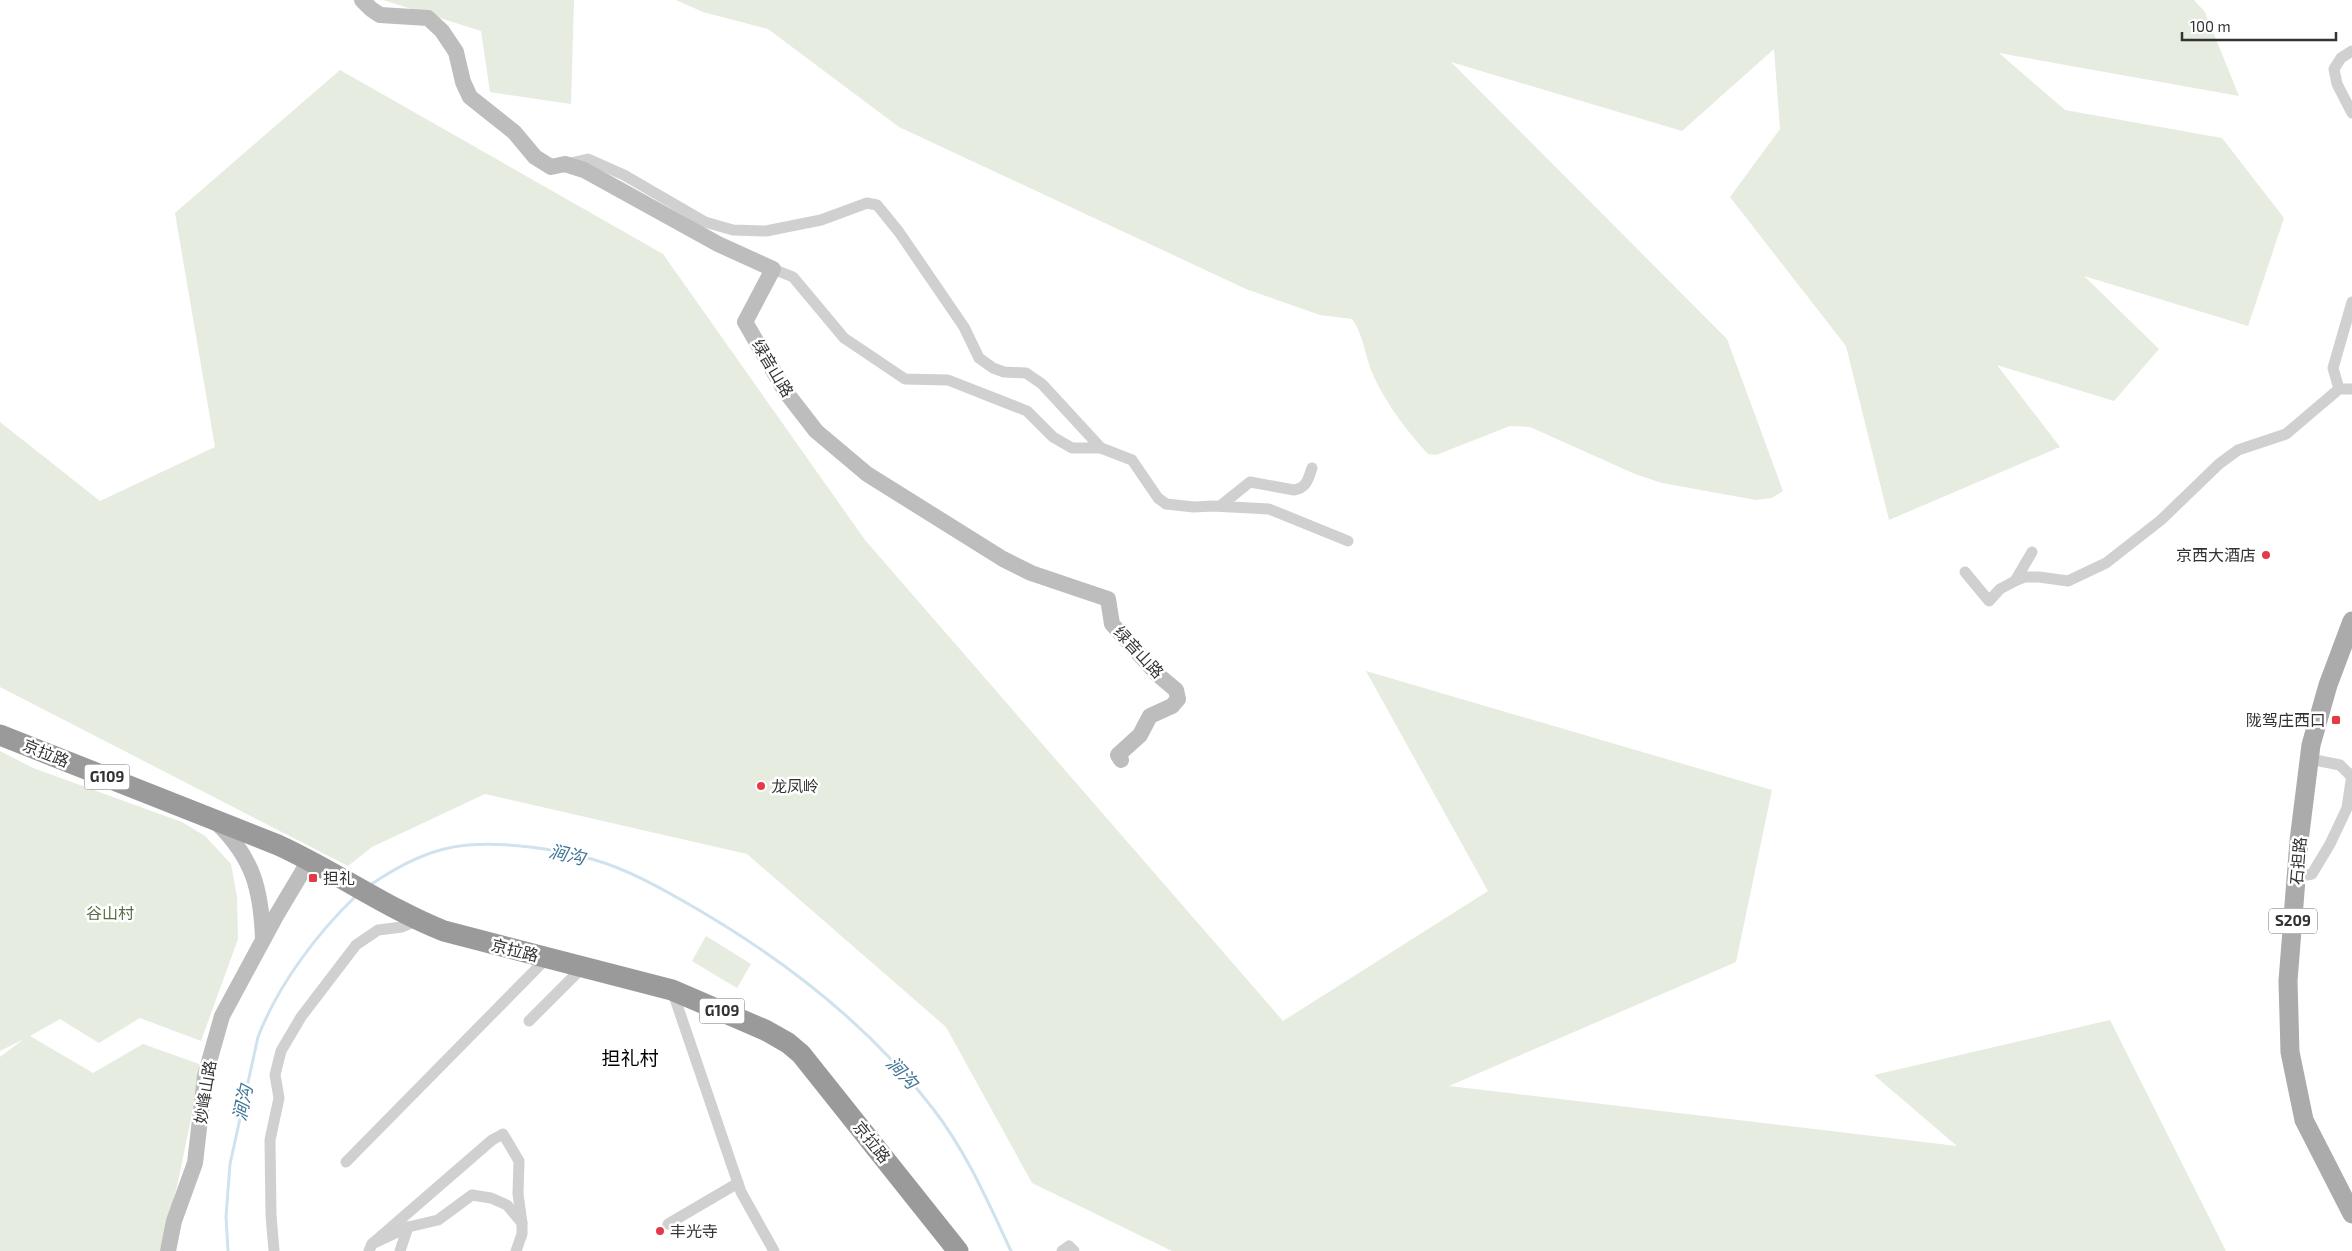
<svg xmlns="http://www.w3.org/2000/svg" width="2352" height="1251" viewBox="0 0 2352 1251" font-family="'Exo 2','Noto Sans SC',sans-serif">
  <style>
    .green { fill: #e6ecdf }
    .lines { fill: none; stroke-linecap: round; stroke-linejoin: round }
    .stream { stroke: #cfe2ee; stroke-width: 3 }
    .street { stroke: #d0d0d0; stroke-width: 11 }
    .secondary { stroke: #bdbdbd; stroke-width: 16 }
    .primary { stroke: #ababab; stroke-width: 19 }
    .highway { stroke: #9a9a9a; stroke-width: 21 }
    .poi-dot { fill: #e63946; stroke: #fff; stroke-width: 2 }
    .labels { text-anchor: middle; stroke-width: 5; stroke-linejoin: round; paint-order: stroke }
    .shield { fill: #fff; stroke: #707070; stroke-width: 1 }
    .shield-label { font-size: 15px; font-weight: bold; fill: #333 }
    .street-label { font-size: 16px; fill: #333; stroke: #fff }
    .poi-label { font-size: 16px; fill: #333; stroke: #fff; text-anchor: start }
    .park-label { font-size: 16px; fill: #56703f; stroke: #fff }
    .water-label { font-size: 18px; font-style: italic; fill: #3f7597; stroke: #fff }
    .quarter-label { font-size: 19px; fill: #000; stroke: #fff }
  </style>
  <rect width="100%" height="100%" fill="#fff"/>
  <g class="green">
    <polygon points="383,0 574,0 571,104 490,92 481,31"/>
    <path d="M676 0H2194L2205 12 2239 96 1999 53 2065 110 2222 138 2284 218 2248 326 2084 276 2159 349 2114 401 1997 365 2060 447 1889 520 1846 346 1730 197 1780 129 1774 49 1682 131 1451 62 1727 339 1783 491 1772 498 1756 500 1662 483 1635 474 1530 427 1510 426 1436 455 1428 454C1407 431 1387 405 1374 377 1365 358 1364 335 1352 319L1320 315 1246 289 899 127 768 29 703 12Z"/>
    <polygon points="340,70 663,254 865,540 1283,1021 1488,891 1366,671 1772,790 1736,962 1449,1086 1957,1146 1874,1075 2110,1020 2226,1251 1172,1251 1032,1183 946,1027 747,854 485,794 372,847 348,866 0,687 0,422 100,501 215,447 175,213"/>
    <polygon points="0,751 33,768 182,822 205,836 231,864 237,897 238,939 201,1041 140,1018 99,1043 60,1019 30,1036 93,1073 143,1044 202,1065 178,1182 160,1251 0,1251 0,1057 24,1039 0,1051"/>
    <polygon points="706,936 751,964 737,988 692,961"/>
  </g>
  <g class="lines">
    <g class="stream">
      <path d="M370 885C400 865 431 848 468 845 507 842 558 849 595 860 626 869 657 886 685 902 778 955 869 1024 934 1110 967 1153 988 1202 1011 1251"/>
      <path d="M228 1251 226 1217 230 1164 258 1037C278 985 317 933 357 895"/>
    </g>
    <g class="street">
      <polyline points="2352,51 2341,58 2334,69 2337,84 2352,113"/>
      <polyline points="566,164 588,159 624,175 705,222 733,230 766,231 821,220 867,203 877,205 899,232 964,327 979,358 993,368 1004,372 1026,373 1042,384 1101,448"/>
      <polyline points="773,269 793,277 844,338 905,379 948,380 1027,411 1053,437 1072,448 1101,448 1132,460 1158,498 1166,504 1194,507 1213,506 1269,509 1348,541"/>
      <polyline points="2339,389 2333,368 2352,302"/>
      <path d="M1220 506 1250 482 1294 490C1307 488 1308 479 1312 468"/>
      <polyline points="2032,552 2015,581 2025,577 2039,577 2068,581 2106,563 2161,520 2219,464 2238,450 2286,434 2339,389 2352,389"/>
      <polyline points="1965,572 1989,601 2000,589 2015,581"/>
      <polyline points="2310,759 2340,765 2351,776"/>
      <polyline points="2296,877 2312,874 2330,844 2347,808 2352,774"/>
      <polyline points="672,990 741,1192 774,1251"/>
      <polyline points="529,1021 583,967"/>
      <polyline points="346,1162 547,958"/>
      <polyline points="668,1224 738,1183"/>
      <polyline points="408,1227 438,1220 472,1195 491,1198 507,1205 522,1223 522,1234 516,1251"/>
      <polyline points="372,1244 492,1140 503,1134 519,1161 518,1194 522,1223"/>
      <polyline points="274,1251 271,1215 270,1140 279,1098 275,1075 281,1051 301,1017 356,945 378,930 402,927 419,920"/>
      <polyline points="369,1251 372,1244 408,1227 400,1251"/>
      <polyline points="1062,1251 1069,1246 1074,1251"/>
    </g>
    <g class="secondary">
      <polyline points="362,0 371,9 380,15 428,18 442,31 456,52 463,82 470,97 514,132 535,157 551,167 565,164 584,170 718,244 773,269 745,322 785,391 816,431 867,474 1003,559 1031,573 1108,599 1112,624 1157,674 1176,690 1178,699 1172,706 1150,716 1140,735 1118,755 1121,760"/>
      <path d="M217 823C253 858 261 889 263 938"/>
      <polyline points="168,1251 174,1221 195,1163 205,1076 222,1016 276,916 310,859"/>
    </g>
    <polyline class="primary" points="2352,621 2328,685 2311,745 2299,841 2288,981 2290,1052 2304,1120 2352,1214"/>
    <path class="highway" d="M0 735 278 845C335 871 386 908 444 931L672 990 765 1030 788 1043 801 1054 958 1251"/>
  </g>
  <g class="poi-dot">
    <circle cx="2266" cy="555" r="5"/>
    <rect x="2331" y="715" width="10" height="10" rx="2.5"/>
    <circle cx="761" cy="786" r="5"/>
    <rect x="308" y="873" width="10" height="10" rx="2.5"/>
    <circle cx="660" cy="1231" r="5"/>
  </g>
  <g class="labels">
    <g class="shield">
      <rect x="84.5" y="764.5" width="45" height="25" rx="4"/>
      <rect x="2269" y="908.5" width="48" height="25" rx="4"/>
      <rect x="699.5" y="998.5" width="45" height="25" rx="4"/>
    </g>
    <g class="shield-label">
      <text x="107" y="782">G109</text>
      <text x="2293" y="926">S209</text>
      <text x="722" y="1016">G109</text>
    </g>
    <g class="street-label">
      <text transform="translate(773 368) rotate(59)" y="6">绿音山路</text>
      <text transform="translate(1139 652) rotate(47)" y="6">绿音山路</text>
      <text transform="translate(46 753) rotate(22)" y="6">京拉路</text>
      <text transform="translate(2298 861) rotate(-85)" y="6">石担路</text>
      <text transform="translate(515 950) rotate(14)" y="6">京拉路</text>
      <text transform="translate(205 1092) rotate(-81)" y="6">妙峰山路</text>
      <text transform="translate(872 1142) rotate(51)" y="6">京拉路</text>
    </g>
    <g class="poi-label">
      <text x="2256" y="561" text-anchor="end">京西大酒店</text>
      <text x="2326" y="726" text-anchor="end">陇驾庄西口</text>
      <text x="771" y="792">龙凤岭</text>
      <text x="323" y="884">担礼</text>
      <text x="670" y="1237">丰光寺</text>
    </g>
    <g class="park-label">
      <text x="110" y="919">谷山村</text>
    </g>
    <g class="water-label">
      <text transform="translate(567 855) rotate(13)" y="6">涧沟</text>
      <text transform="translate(902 1073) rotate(47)" y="6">涧沟</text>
      <text transform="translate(243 1103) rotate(-78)" y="6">涧沟</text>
    </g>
    <g class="quarter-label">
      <text x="630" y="1065">担礼村</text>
    </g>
  </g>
  <path d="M2182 32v8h154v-8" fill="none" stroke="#333333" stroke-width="2.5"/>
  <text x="2190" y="32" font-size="15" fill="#333333" stroke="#ffffff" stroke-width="4" paint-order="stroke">100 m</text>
</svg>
